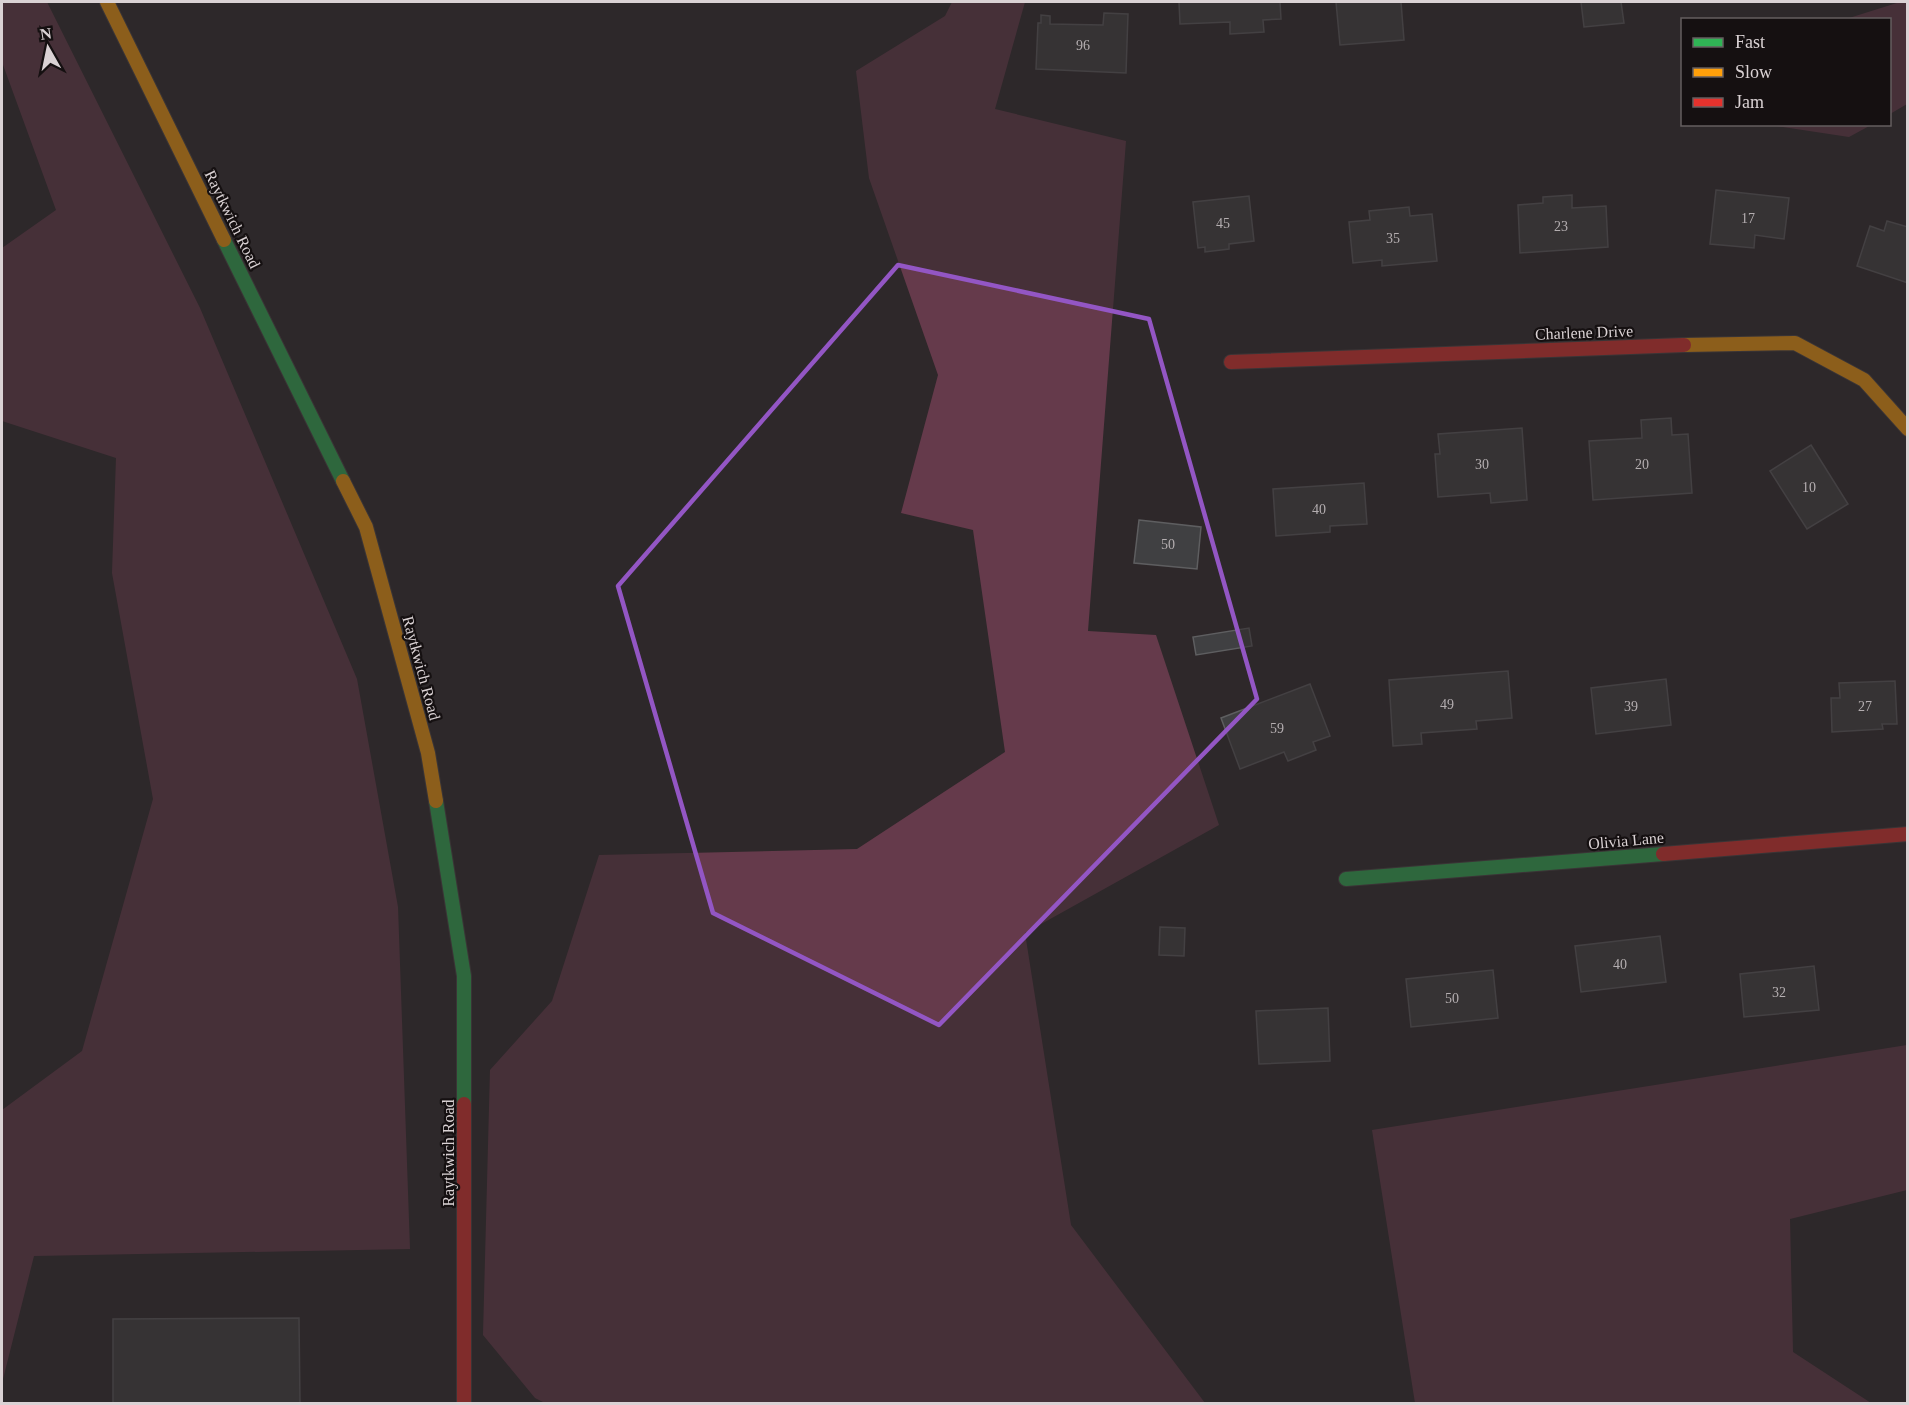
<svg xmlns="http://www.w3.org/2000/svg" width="1909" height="1405" viewBox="0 0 1909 1405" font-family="Georgia,serif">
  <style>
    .green { fill: #653a4b }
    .building { fill: #404042; stroke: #5e5e60; stroke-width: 1.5 }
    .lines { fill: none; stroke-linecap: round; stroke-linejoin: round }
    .fast-casing { stroke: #494445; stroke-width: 16 }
    .slow-casing { stroke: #494445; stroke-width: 16 }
    .jam-casing { stroke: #494445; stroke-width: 16 }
    .fast { stroke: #30b455; stroke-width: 14 }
    .slow { stroke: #ff9f0a; stroke-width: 14 }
    .jam { stroke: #e5322d; stroke-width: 14 }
    .marked { fill: none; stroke: #9356c4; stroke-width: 4.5; stroke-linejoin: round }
    .labels { text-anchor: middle; stroke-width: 4.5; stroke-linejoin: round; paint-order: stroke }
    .number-label { font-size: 14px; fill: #b4aeb0 }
    .street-label { font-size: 16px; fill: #dad2d4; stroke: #151011 }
  </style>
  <rect width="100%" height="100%" fill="#2e282a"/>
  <g class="green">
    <polygon points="2,2 47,2 200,308 357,679 398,907 410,1249 34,1256 2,1383 2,1110 82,1051 153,799 112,573 116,458 2,421 2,248 56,210 2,62"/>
    <polygon points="952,2 1025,2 995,109 1126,141 1088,631 1156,635 1219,825 1025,933 1071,1225 1205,1403 545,1403 535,1398 483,1335 490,1070 552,1001 599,855 857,849 1005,752 973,530 901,513 938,375 869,178 856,71 945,16"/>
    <polygon points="1900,2 1907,2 1907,104 1890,114 1890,20 1846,19"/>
    <polygon points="1770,125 1871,124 1871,125 1849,137"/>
    <polygon points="1907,1045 1907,1190 1790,1219 1793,1352 1871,1403 1415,1403 1372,1130"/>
  </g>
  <g class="building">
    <polygon points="1179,2 1280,2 1281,19 1263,20 1264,32 1230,34 1230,22 1180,24"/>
    <polygon points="1336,2 1401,2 1404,40 1340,45"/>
    <polygon points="1581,2 1621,2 1624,23 1584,27"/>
    <polygon points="1104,13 1128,14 1126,73 1036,69 1038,23 1041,23 1041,15 1050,16 1050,24 1103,25"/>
    <polygon points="1716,190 1789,198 1784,239 1755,235 1754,248 1710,244"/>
    <polygon points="1572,195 1572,208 1606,206 1608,247 1520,253 1518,205 1543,203 1543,197"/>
    <polygon points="1249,196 1254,241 1229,244 1229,249 1205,252 1205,247 1198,248 1193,202"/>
    <polygon points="1409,207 1410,216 1432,214 1437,261 1382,266 1382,260 1353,263 1349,222 1370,220 1369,211"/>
    <polygon points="1887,221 1908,227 1908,283 1857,266 1870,226 1884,231"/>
    <polygon points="1671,418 1672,435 1688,434 1692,493 1593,500 1589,441 1642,438 1641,420"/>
    <polygon points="1522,428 1527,500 1491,503 1490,493 1438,497 1435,454 1440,454 1438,434"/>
    <polygon points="1811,445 1848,504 1807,529 1770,471"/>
    <polygon points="1364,483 1367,524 1330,526 1330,532 1276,536 1273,489"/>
    <polygon points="1139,520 1201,527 1197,569 1134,563"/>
    <polygon points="1249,628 1252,646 1196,655 1193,637"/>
    <polygon points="1508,671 1512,718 1476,721 1477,729 1421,733 1422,744 1393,746 1389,680"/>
    <polygon points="1666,679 1671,725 1596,734 1591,688"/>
    <polygon points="1895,681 1897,724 1882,724 1883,729 1832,732 1831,698 1840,698 1839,683"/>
    <polygon points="1310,684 1330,736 1313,742 1316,750 1288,761 1284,752 1240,769 1221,718"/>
    <polygon points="1160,927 1185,928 1184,956 1159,955"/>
    <polygon points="1660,936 1666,982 1581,992 1575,946"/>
    <polygon points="1814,966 1819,1010 1744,1017 1740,974"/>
    <polygon points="1493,970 1498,1018 1411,1027 1406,979"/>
    <polygon points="1328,1008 1330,1061 1259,1064 1256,1011"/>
    <polygon points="299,1318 300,1404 113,1404 113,1319"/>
  </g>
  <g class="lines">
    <defs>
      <g id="fast">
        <polyline points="224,240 343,481"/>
        <polyline points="436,801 464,976 464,1104"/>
        <polyline points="1346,879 1663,854"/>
      </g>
      <g id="slow">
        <polyline points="107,2 224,240"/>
        <polyline points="1684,345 1795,343 1864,380 1908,429"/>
        <polyline points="343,481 366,527 428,753 436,801"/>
      </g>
      <g id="jam">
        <polyline points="1231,362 1684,345"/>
        <polyline points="1663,854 1908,834"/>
        <polyline points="464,1104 464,1404"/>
      </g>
    </defs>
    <use href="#fast" class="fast-casing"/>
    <use href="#slow" class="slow-casing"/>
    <use href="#jam" class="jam-casing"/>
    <use href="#fast" class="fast"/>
    <use href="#slow" class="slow"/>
    <use href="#jam" class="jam"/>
  </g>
  <path d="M0 0H1909V1405H0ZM898 265 1149 319 1257 699 939 1025 713 913 618 586Z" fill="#2e282a" fill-opacity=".55" fill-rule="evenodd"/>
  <path class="marked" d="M898 265 1149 319 1257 699 939 1025 713 913 618 586Z"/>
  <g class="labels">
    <g class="number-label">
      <text x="1083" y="50">96</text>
      <text x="1748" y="223">17</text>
      <text x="1223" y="228">45</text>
      <text x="1561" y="231">23</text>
      <text x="1393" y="243">35</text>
      <text x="1482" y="469">30</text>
      <text x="1642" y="469">20</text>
      <text x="1809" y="492">10</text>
      <text x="1319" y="514">40</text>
      <text x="1168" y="549">50</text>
      <text x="1447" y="709">49</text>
      <text x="1631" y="711">39</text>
      <text x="1865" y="711">27</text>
      <text x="1277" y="733">59</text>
      <text x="1620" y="969">40</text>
      <text x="1779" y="997">32</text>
      <text x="1452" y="1003">50</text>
    </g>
    <g class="street-label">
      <text transform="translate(233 219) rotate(64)" y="6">Raytkwich Road</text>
      <text transform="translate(1584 332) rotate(-2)" y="6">Charlene Drive</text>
      <text transform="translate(422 668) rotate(75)" y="6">Raytkwich Road</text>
      <text transform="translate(1626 840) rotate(-5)" y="6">Olivia Lane</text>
      <text transform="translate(448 1153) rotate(-90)" y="6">Raytkwich Road</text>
    </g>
  </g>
  <rect width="1909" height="1405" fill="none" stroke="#dad2d4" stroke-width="6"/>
  <rect x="1681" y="18" width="210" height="108" fill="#151011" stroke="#645e5f" stroke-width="1.5"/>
  <rect x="1693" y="38" width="30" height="9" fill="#30b455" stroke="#645e5f" stroke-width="1.5"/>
  <text x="1735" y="48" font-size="18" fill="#dad2d4">Fast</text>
  <rect x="1693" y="68" width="30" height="9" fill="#ff9f0a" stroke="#645e5f" stroke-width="1.5"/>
  <text x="1735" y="78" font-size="18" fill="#dad2d4">Slow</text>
  <rect x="1693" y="98" width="30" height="9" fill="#e5322d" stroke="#645e5f" stroke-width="1.5"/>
  <text x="1735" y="108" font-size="18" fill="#dad2d4">Jam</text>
  <g transform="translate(48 48) rotate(351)" stroke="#151011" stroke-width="4.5" paint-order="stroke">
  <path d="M0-4.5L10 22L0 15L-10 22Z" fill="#dad2d4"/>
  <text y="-9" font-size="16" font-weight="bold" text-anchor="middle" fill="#dad2d4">N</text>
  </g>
</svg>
